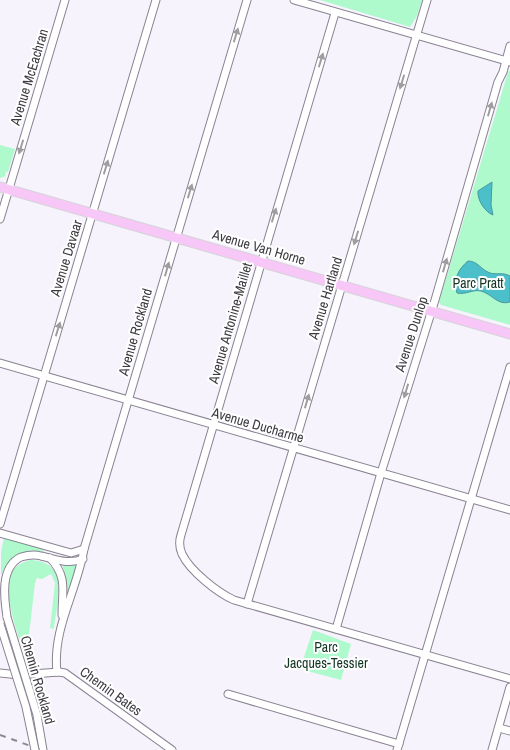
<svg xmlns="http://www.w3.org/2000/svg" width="510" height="750" viewBox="0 0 510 750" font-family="'Archivo Narrow',sans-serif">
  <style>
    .green { fill: #aefacd }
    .water { fill: #4cc0ca; stroke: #4898a1 }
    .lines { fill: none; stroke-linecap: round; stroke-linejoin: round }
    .minor-casing { stroke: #898392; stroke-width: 9 }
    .major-casing { stroke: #d4d4d5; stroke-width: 11 }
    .minor { stroke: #fff; stroke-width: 7 }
    .major { stroke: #f7c7f8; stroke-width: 9 }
    .rail { stroke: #8c8991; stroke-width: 2; stroke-dasharray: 6 6; stroke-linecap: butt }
    .minor-bridge-casing { stroke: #898392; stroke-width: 9; stroke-linecap: butt }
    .minor-bridge { stroke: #fff; stroke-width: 7 }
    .oneway { fill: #9e9da0 }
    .labels { text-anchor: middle; stroke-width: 4; stroke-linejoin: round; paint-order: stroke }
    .street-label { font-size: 14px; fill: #3d3b41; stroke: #fff }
    .park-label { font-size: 14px; fill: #123523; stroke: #fff }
  </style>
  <rect width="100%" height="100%" fill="#f7f3fd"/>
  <g class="green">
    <polygon points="320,0 422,0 417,16 410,27"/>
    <polygon points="510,70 510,325 441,305 439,302 508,72"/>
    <polygon points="0,145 15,149 8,172 6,172 5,175 6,176 0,178"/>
    <path d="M4 537 44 550 43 552C22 548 10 557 1 575V552Z"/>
    <path d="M30 560C71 561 57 602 54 629L50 628 55 583 51 574 42 579 37 578 35 583 27 652 31 653 30 661 34 665 33 668H29C22 647 3 597 9 577 13 567 20 563 30 560Z"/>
    <polygon points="62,564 77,565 66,601 66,580"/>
    <polygon points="313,630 351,644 341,680 300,669"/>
  </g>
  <g class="water">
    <path d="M492 182 491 205 493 215C485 212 477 200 478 191Z"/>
    <path d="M468 261C478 261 481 270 490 273 497 275 503 272 510 276V302C498 306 492 294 481 291 473 289 466 295 457 293 453 280 458 269 468 261Z"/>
  </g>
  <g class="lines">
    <defs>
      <g id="minor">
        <polyline points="294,0 510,62"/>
        <path d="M335 13 181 535C179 541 179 547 182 554 190 571 218 593 234 600L510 679"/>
        <polyline points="0,219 65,0"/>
        <polyline points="0,363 510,510"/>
        <polyline points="0,524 156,0"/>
        <polyline points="0,533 71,553 84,549"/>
        <path d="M50 558C68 577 62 591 62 615"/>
        <polyline points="247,604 427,0"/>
        <path d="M7 617C4 597 0 567 21 557 28 555 34 554 41 556 55 559 69 565 83 559"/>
        <polyline points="336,629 381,473 435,300 498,82 503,72 510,46"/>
        <path d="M57 672C52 629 77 591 84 549L247 0"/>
        <polyline points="0,673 19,675 59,672 65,673 172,750"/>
        <polyline points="228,694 399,744"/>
        <polyline points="37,715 43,750"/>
        <polyline points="499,728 510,731"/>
        <polyline points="397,750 510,367"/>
        <polyline points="492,750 510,687"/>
      </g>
      <polyline id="major" points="0,187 510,334"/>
    </defs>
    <use href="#minor" class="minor-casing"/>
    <use href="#major" class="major-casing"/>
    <use href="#minor" class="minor"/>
    <use href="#major" class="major"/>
    <polyline class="rail" points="0,735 42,750"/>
    <defs>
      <g id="minor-bridge">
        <polyline points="7,617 37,715"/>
        <polyline points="0,624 26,707 35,750"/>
      </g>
    </defs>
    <use href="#minor-bridge" class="minor-bridge-casing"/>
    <use href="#minor-bridge" class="minor-bridge"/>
  </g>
  <defs><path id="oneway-solid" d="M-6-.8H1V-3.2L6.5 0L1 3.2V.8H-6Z" transform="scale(1.25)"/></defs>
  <g class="oneway">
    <use href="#oneway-solid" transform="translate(236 35) rotate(-73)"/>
    <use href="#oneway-solid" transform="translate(321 60) rotate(-73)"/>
    <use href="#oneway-solid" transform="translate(402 82) rotate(107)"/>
    <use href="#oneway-solid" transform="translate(490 109) rotate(-74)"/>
    <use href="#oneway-solid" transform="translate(21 147) rotate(107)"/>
    <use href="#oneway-solid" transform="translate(106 167) rotate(-73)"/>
    <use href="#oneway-solid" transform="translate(190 191) rotate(-73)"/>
    <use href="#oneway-solid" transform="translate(274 215) rotate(-73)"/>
    <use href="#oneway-solid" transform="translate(356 238) rotate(107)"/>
    <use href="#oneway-solid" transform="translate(445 265) rotate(-74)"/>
    <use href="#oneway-solid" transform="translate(167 269) rotate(-74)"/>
    <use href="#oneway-solid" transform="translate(58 329) rotate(-73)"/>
    <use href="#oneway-solid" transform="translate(406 391) rotate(107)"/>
    <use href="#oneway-solid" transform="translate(307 401) rotate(-74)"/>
  </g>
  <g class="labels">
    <g class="street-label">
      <text transform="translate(29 77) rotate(-73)" y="5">Avenue McEachran</text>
      <text transform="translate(259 247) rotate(16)" y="5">Avenue Van Horne</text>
      <text transform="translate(66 258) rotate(-73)" y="5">Avenue Davaar</text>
      <text transform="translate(325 298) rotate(-73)" y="5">Avenue Hartland</text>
      <text transform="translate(230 323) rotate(-74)" y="5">Avenue Antonine-Maillet</text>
      <text transform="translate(135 332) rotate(-74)" y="5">Avenue Rockland</text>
      <text transform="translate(411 334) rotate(-72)" y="5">Avenue Dunlop</text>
      <text transform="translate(258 425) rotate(16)" y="5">Avenue Ducharme</text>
      <text transform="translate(38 680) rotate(74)" y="5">Chemin Rockland</text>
      <text transform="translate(111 691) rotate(36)" y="5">Chemin Bates</text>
    </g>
    <g class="park-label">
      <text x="478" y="288">Parc Pratt</text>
      <text x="326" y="652">Parc<tspan x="326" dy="16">Jacques-Tessier</tspan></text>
    </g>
  </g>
</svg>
